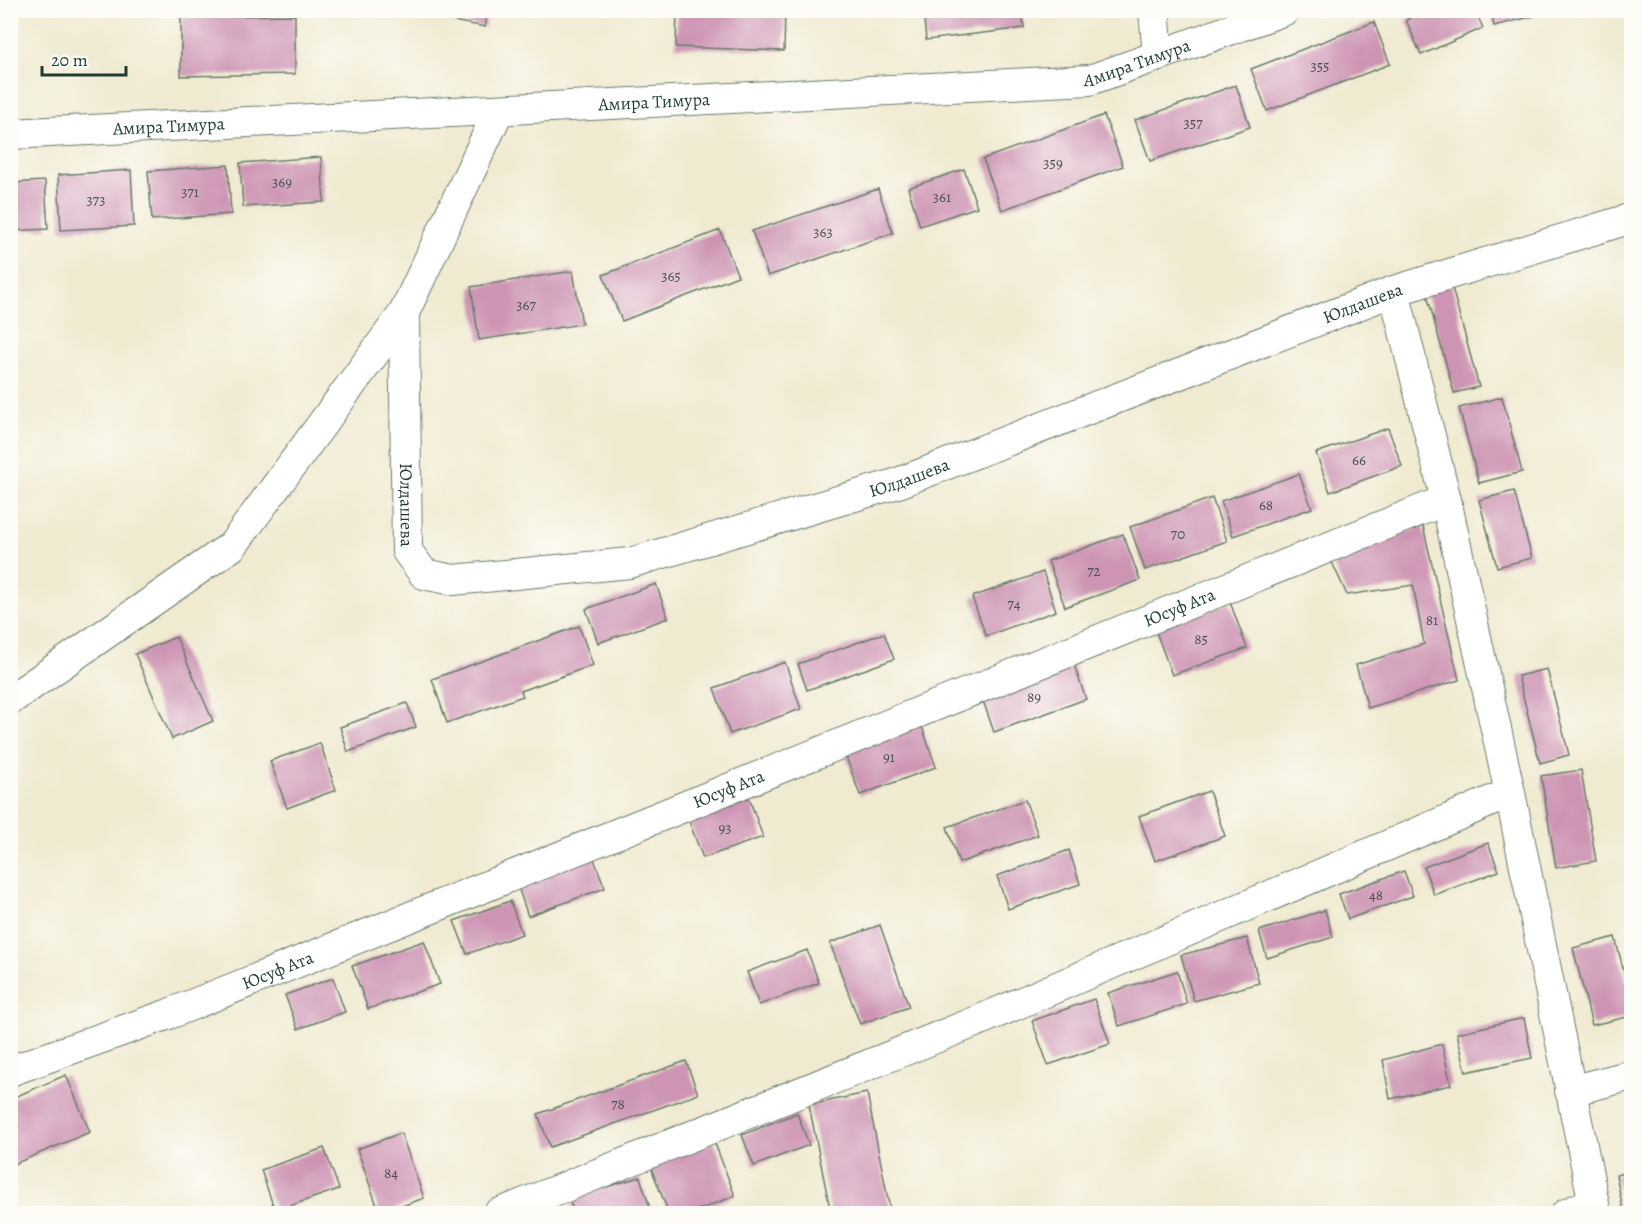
<svg xmlns="http://www.w3.org/2000/svg" width="1642" height="1224" viewBox="0 0 1642 1224" font-family="Alegreya,serif">
  <style>
    .building { fill: #cd94b4 }
    .lines { fill: none; stroke-linecap: round; stroke-linejoin: round }
    .minor-casing { stroke: #687a6b; stroke-width: 32 }
    .minor { stroke: #fff; stroke-width: 30 }
    .labels { text-anchor: middle; stroke-width: 5; stroke-linejoin: round; paint-order: stroke }
    .number-label { font-size: 15px; fill: #4a5354 }
    .street-label { font-size: 18px; fill: #1f3d34; stroke: #fdfcf7 }
  </style>
  <rect width="100%" height="100%" fill="#fdfcf7"/>
  <filter id="ink" filterUnits="userSpaceOnUse"><feTurbulence type="fractalNoise" baseFrequency=".0167" numOctaves="2"/><feDisplacementMap in="SourceGraphic" scale="12" xChannelSelector="R" yChannelSelector="G"/><feConvolveMatrix kernelMatrix="1 2 1 2 8 2 1 2 1" color-interpolation-filters="sRGB"/></filter>
  <filter id="wash" filterUnits="userSpaceOnUse"><feTurbulence type="fractalNoise" baseFrequency=".008" numOctaves="4" result="noise"/><feDisplacementMap in="SourceGraphic" scale="24" xChannelSelector="R" yChannelSelector="G"/><feGaussianBlur stdDeviation="1.35" result="paint"/><feColorMatrix in="noise" values="0 0 0 0 0 0 0 0 0 0 0 0 0 0 0 0 0 1.4 0 .05"/><feComposite in="paint" operator="in"/></filter>
  <g filter="url(#wash)">
    <rect width="100%" height="100%" fill="#efead0"/>
    <g id="blocks">
      <g class="building">
        <polygon points="409,10 488,10 485,27 409,13"/>
        <polygon points="677,10 785,10 784,51 676,47"/>
        <polygon points="923,10 1022,10 1024,28 926,40"/>
        <polygon points="1428,10 1475,10 1483,28 1421,55 1406,20"/>
        <polygon points="1490,10 1554,10 1554,11 1494,26"/>
        <polygon points="295,15 295,74 181,76 181,17"/>
        <polygon points="1374,22 1390,64 1267,111 1251,69"/>
        <polygon points="1236,85 1250,127 1150,161 1135,120"/>
        <polygon points="1104,115 1123,166 1002,210 983,159"/>
        <polygon points="321,157 324,202 243,207 240,163"/>
        <polygon points="228,165 231,214 152,220 148,171"/>
        <polygon points="964,169 977,207 920,226 908,188"/>
        <polygon points="131,170 134,226 61,230 58,175"/>
        <polygon points="45,181 48,229 10,231 10,183"/>
        <polygon points="878,189 893,233 768,276 752,231"/>
        <polygon points="720,230 738,276 622,321 603,275"/>
        <polygon points="573,271 582,324 479,340 471,287"/>
        <polygon points="1451,284 1479,387 1454,393 1426,291"/>
        <polygon points="1502,397 1522,472 1479,483 1459,408"/>
        <polygon points="1388,428 1402,466 1330,492 1316,453"/>
        <polygon points="1299,474 1312,508 1233,536 1221,501"/>
        <polygon points="1514,491 1532,558 1497,567 1479,500"/>
        <polygon points="1212,498 1227,541 1145,570 1130,527"/>
        <polygon points="1423,526 1459,680 1368,708 1356,665 1424,644 1413,585 1347,595 1331,560"/>
        <polygon points="1123,534 1140,580 1065,607 1048,561"/>
        <polygon points="1043,572 1056,611 986,636 972,597"/>
        <polygon points="656,584 668,618 598,643 586,609"/>
        <polygon points="1230,602 1247,648 1172,675 1155,629"/>
        <polygon points="579,626 593,665 521,691 523,696 447,723 432,679"/>
        <polygon points="884,633 894,659 807,690 798,664"/>
        <polygon points="176,637 213,721 172,739 135,654"/>
        <polygon points="785,662 801,709 730,734 714,688"/>
        <polygon points="1073,662 1086,699 994,732 981,695"/>
        <polygon points="1547,669 1569,755 1540,763 1518,676"/>
        <polygon points="407,703 416,727 348,752 340,727"/>
        <polygon points="919,718 936,767 860,795 842,746"/>
        <polygon points="320,743 336,790 287,808 270,761"/>
        <polygon points="1581,770 1596,861 1556,868 1541,776"/>
        <polygon points="1209,791 1225,836 1155,861 1139,816"/>
        <polygon points="749,798 763,837 703,858 688,819"/>
        <polygon points="1025,800 1038,835 959,863 947,827"/>
        <polygon points="1488,843 1499,871 1434,895 1424,867"/>
        <polygon points="1069,850 1080,884 1008,909 997,876"/>
        <polygon points="592,854 605,888 528,916 516,881"/>
        <polygon points="1404,871 1413,896 1348,919 1339,894"/>
        <polygon points="510,901 522,934 467,954 454,921"/>
        <polygon points="1325,910 1333,937 1267,958 1259,931"/>
        <polygon points="880,925 909,1007 860,1024 830,943"/>
        <polygon points="1615,937 1632,1004 1632,1016 1592,1025 1573,948"/>
        <polygon points="1247,938 1259,983 1194,1001 1181,955"/>
        <polygon points="424,941 440,984 368,1009 352,966"/>
        <polygon points="807,950 819,983 759,1005 747,972"/>
        <polygon points="1177,971 1187,1004 1119,1026 1108,993"/>
        <polygon points="333,978 345,1012 298,1029 285,995"/>
        <polygon points="1094,999 1110,1044 1048,1065 1032,1021"/>
        <polygon points="1524,1018 1532,1058 1466,1072 1457,1033"/>
        <polygon points="1442,1044 1451,1085 1390,1099 1383,1060"/>
        <polygon points="686,1061 698,1094 550,1147 538,1114"/>
        <polygon points="66,1075 90,1132 12,1165 10,1099"/>
        <polygon points="867,1093 891,1214 831,1214 809,1105"/>
        <polygon points="797,1113 809,1145 754,1166 742,1135"/>
        <polygon points="401,1133 424,1198 380,1214 357,1149"/>
        <polygon points="714,1141 735,1196 687,1214 669,1214 650,1165"/>
        <polygon points="324,1148 339,1189 275,1211 261,1170"/>
        <polygon points="1632,1171 1632,1214 1624,1214 1616,1175"/>
        <polygon points="640,1177 652,1214 574,1214 569,1198"/>
      </g>
    </g>
  </g>
  <g filter="url(#ink)">
    <use href="#blocks" fill-opacity="0" stroke="#687a6b" stroke-width="1.5"/>
    <g class="lines">
      <defs>
        <g id="minor">
          <polyline points="1154,10 1158,56"/>
          <path id="s1" d="M10 134 1090 80 1285 10"/>
          <polyline points="1394,291 1446,500 1510,793 1596,1214"/>
          <path id="s2" d="M404 313 407 551 424 574 453 580 630 563 898 483 1394 291 1632 218"/>
          <polyline points="10,700 232,546 404,313 499,110"/>
          <path id="s3" d="M10 1071 169 1014 1446 500"/>
          <polyline points="1570,1091 1632,1075"/>
          <polyline points="498,1214 980,1020 1510,793"/>
          <polyline points="1566,1214 1593,1202"/>
        </g>
      </defs>
      <use href="#minor" class="minor-casing"/>
      <use href="#minor" class="minor"/>
    </g>
  </g>
  <g class="labels">
    <g class="number-label">
      <text x="1320" y="71">355</text>
      <text x="1193" y="128">357</text>
      <text x="1053" y="168">359</text>
      <text x="282" y="187">369</text>
      <text x="190" y="197">371</text>
      <text x="942" y="202">361</text>
      <text x="96" y="205">373</text>
      <text x="823" y="237">363</text>
      <text x="671" y="281">365</text>
      <text x="526" y="310">367</text>
      <text x="1359" y="465">66</text>
      <text x="1266" y="510">68</text>
      <text x="1178" y="539">70</text>
      <text x="1094" y="576">72</text>
      <text x="1014" y="609">74</text>
      <text x="1432" y="625">81</text>
      <text x="1201" y="644">85</text>
      <text x="1034" y="702">89</text>
      <text x="889" y="762">91</text>
      <text x="725" y="833">93</text>
      <text x="1376" y="900">48</text>
      <text x="618" y="1109">78</text>
      <text x="391" y="1178">84</text>
    </g>
    <g class="street-label">
      <text dy="6" stroke="none"><textPath href="#s1" startOffset="1131">Амира Тимура</textPath></text>
      <text dy="6" stroke="none"><textPath href="#s1" startOffset="645">Амира Тимура</textPath></text>
      <text dy="6" stroke="none"><textPath href="#s1" startOffset="159">Амира Тимура</textPath></text>
      <text dy="6" stroke="none"><textPath href="#s2" startOffset="1252">Юлдашева</textPath></text>
      <text dy="6" stroke="none"><textPath href="#s2" startOffset="766">Юлдашева</textPath></text>
      <text dy="6" stroke="none"><textPath href="#s2" startOffset="192">Юлдашева</textPath></text>
      <text dy="6" stroke="none"><textPath href="#s3" startOffset="1258">Юсуф Ата</textPath></text>
      <text dy="6" stroke="none"><textPath href="#s3" startOffset="772">Юсуф Ата</textPath></text>
      <text dy="6" stroke="none"><textPath href="#s3" startOffset="286">Юсуф Ата</textPath></text>
    </g>
  </g>
  <rect width="1642" height="1224" fill="none" stroke="#fdfcf7" stroke-width="36"/>
  <path d="M42 66v9h84v-9" fill="none" stroke="#1f3d34" stroke-width="3"/>
  <text x="51" y="66" font-size="18" fill="#1f3d34" stroke="#fdfcf7" stroke-width="4.5" paint-order="stroke">20 m</text>
</svg>
